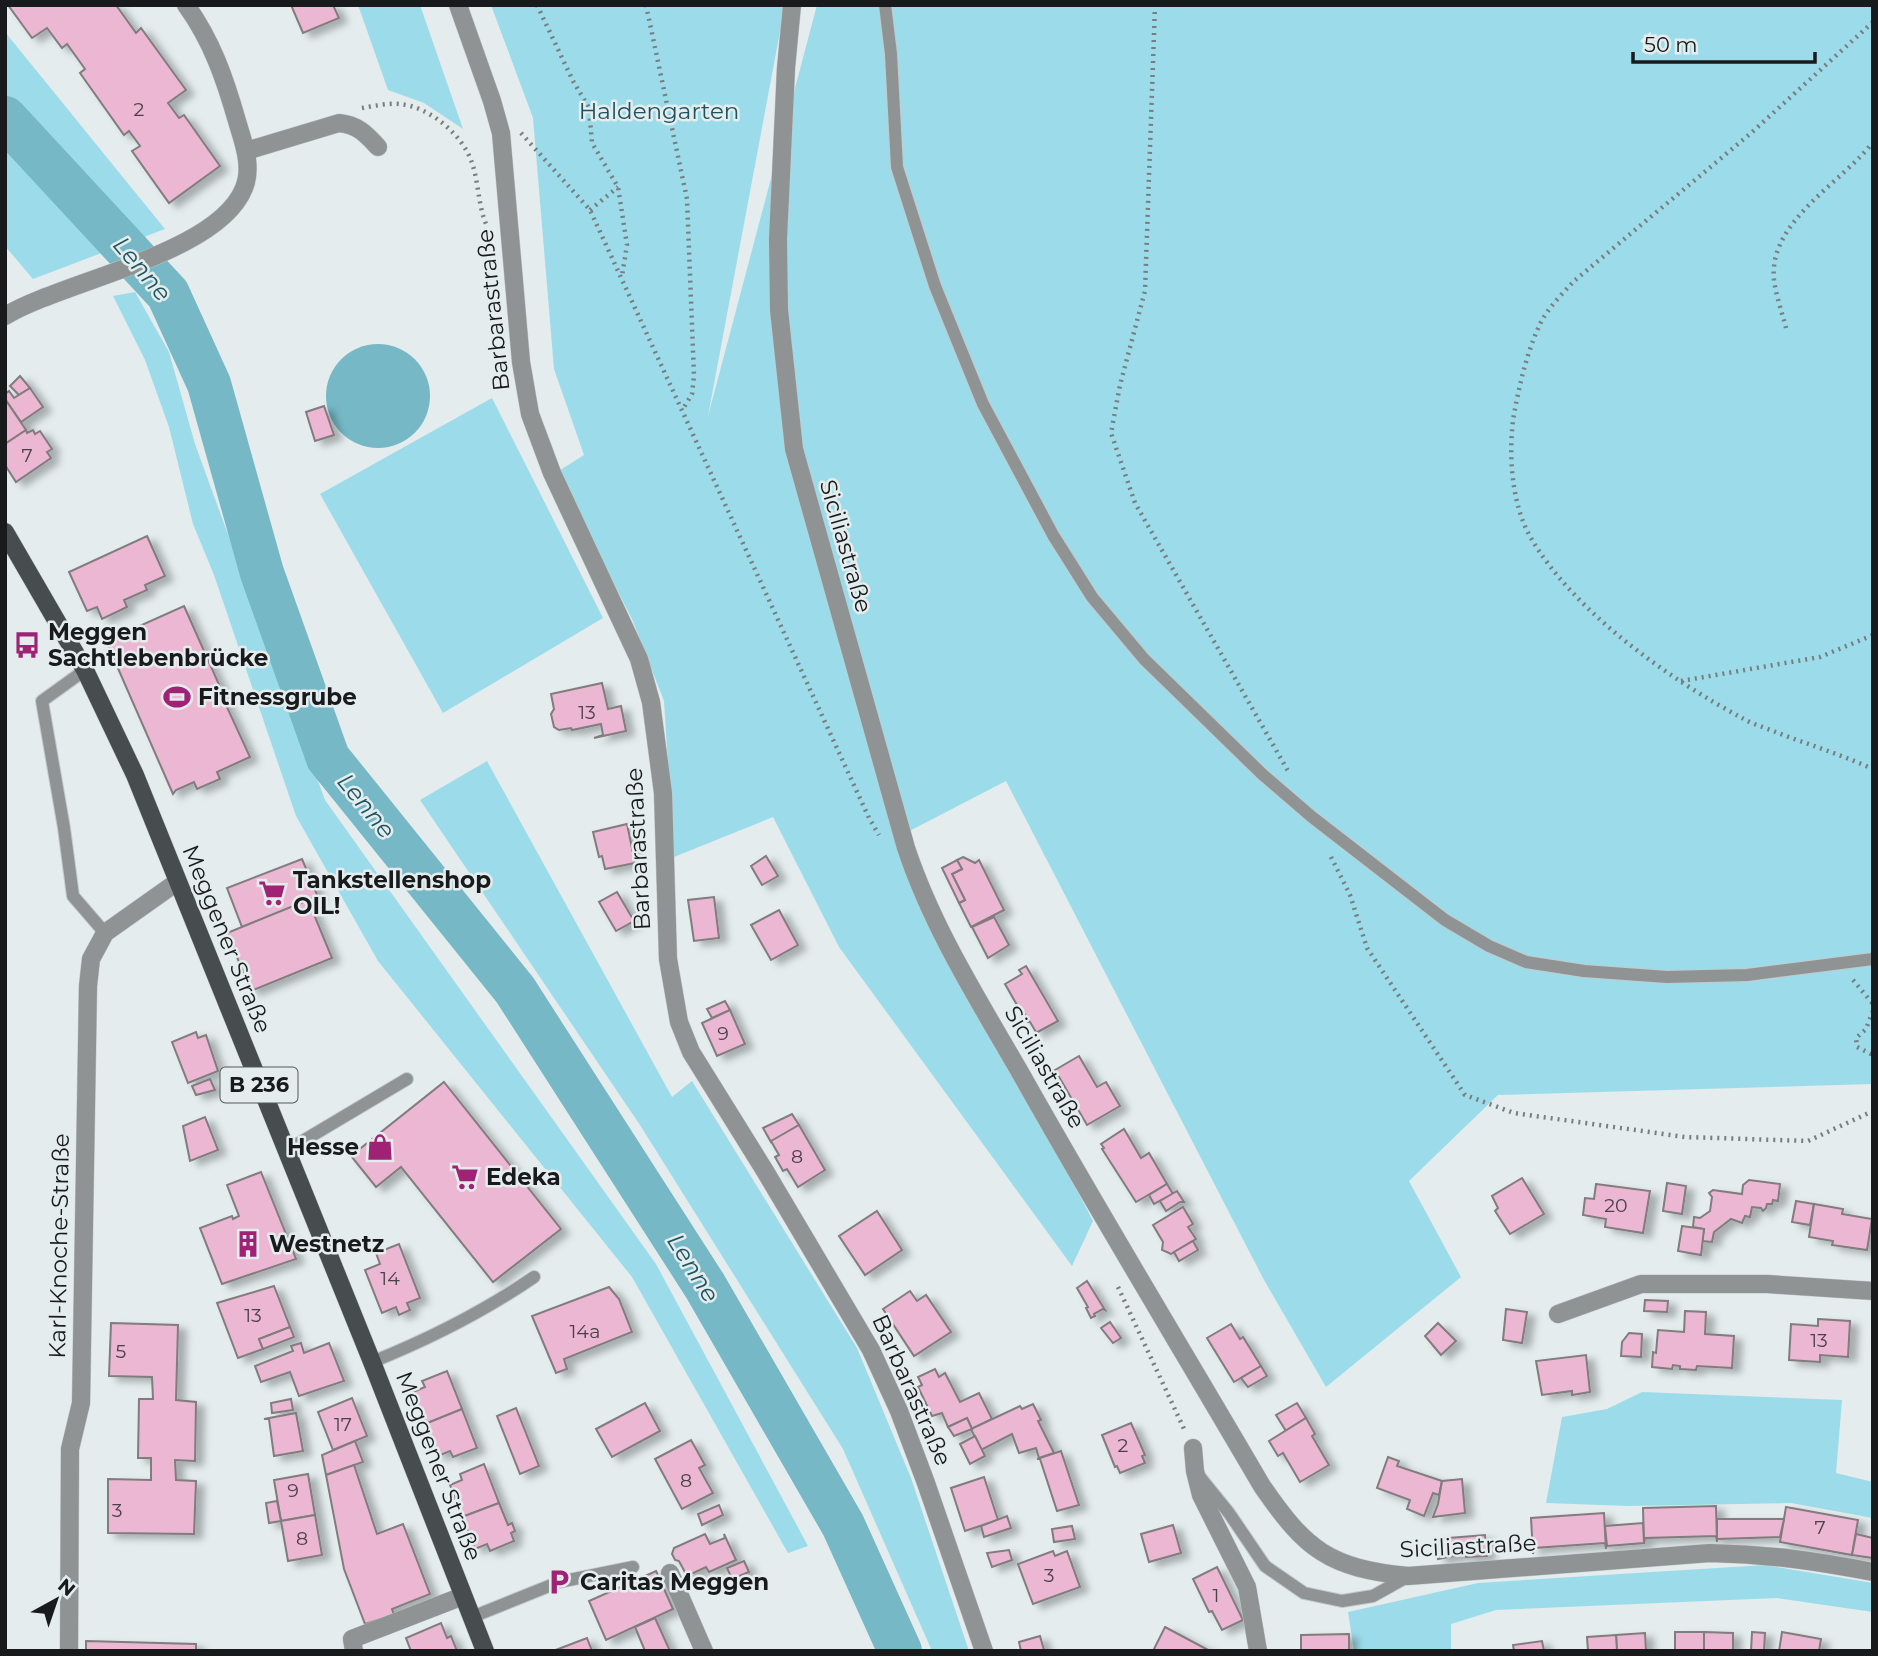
<svg xmlns="http://www.w3.org/2000/svg" width="1878" height="1656" viewBox="0 0 1878 1656" font-family="Montserrat,sans-serif">
  <style>
    .green { fill: #9cdcea }
    .water { fill: #76b8c6 }
    .lines { fill: none; stroke-linecap: round; stroke-linejoin: round }
    .river { stroke: #76b8c6; stroke-width: 44 }
    .building { fill: #ebb7d2; stroke: #817b7e; stroke-width: 2; filter: url(#shadow) }
    .service-casing { stroke: #c3cacb; stroke-width: 14 }
    .minor-casing { stroke: #c3cacb; stroke-width: 19 }
    .primary-casing { stroke: #c3cacb; stroke-width: 19 }
    .path { stroke: #787d7e; stroke-width: 4.5; stroke-dasharray: 2 5; stroke-linecap: butt }
    .service { stroke: #8f9393; stroke-width: 12 }
    .minor { stroke: #8f9393; stroke-width: 18 }
    .primary { stroke: #474d4e; stroke-width: 18 }
    .labels { text-anchor: middle; stroke-width: 5; stroke-linejoin: round; paint-order: stroke }
    .number-label { font-size: 19px; fill: #4d4149 }
    .shield { fill: #e4eced; stroke: #55595a; stroke-width: 2 }
    .shield-label { font-size: 21px; font-weight: bold; fill: #181a1b }
    .park-label { font-size: 23px; fill: #1b535e; stroke: #e4eced }
    .street-label { font-size: 23px; fill: #181a1b; stroke: #e4eced }
    .poi-label { font-size: 23px; font-weight: bold; fill: #181a1b; stroke: #e4eced; text-anchor: start }
    .water-label { font-size: 24px; font-style: italic; fill: #1d5560; stroke: #e4eced }
  </style>
  <defs>
    <filter id="shadow"><feDropShadow dx="8" dy="4.5" stdDeviation="3.5" flood-color="#0004"/></filter>
  </defs>
  <rect width="100%" height="100%" fill="#e4eced"/>
  <g class="green">
    <polygon points="358,5 420,5 463,129 424,103 388,90"/>
    <polygon points="491,5 785,5 708,416 817,5 1873,5 1873,1084 1498,1095 1409,1181 1461,1277 1326,1387 1264,1280 1006,781 894,839 1093,1221 1072,1266 839,947 773,817 674,857 664,701 632,619 557,472 584,455 554,369 533,118"/>
    <polygon points="5,32 165,229 33,279 5,246"/>
    <polygon points="135,292 169,352 195,444 325,800 656,1264 808,1546 788,1553 632,1277 378,961 296,816 214,575 193,524 169,427 145,360 113,296"/>
    <polygon points="492,398 603,618 443,713 320,494"/>
    <polygon points="487,761 672,1097 692,1081 857,1348 911,1478 969,1651 932,1651 843,1449 640,1125 420,800"/>
    <polygon points="1642,1392 1842,1400 1836,1473 1873,1482 1873,1518 1791,1503 1628,1506 1546,1503 1562,1417 1607,1409"/>
    <polygon points="1765,1565 1873,1583 1873,1612 1777,1598 1496,1610 1451,1624 1451,1651 1354,1651 1348,1612 1478,1583"/>
  </g>
  <circle class="water" cx="378" cy="396" r="52"/>
  <g class="lines">
    <polyline class="river" points="5,118 168,294 209,384 262,573 328,758 515,990 705,1286 843,1525 900,1651"/>
  </g>
  <g class="building">
    <polygon points="8,5 116,5 136,33 141,28 186,90 168,103 179,118 184,115 220,166 169,203 132,151 140,146 129,131 124,135 80,73 85,69 67,44 62,48 47,28 32,38"/>
    <polygon points="291,5 333,5 339,18 303,33"/>
    <polygon points="20,376 30,388 19,395 10,386"/>
    <polygon points="30,388 43,407 21,422 5,399 5,394 9,391 14,398"/>
    <polygon points="5,399 26,430 5,444"/>
    <polygon points="324,406 334,435 315,441 306,412"/>
    <polygon points="26,430 27,433 33,430 35,434 40,431 52,449 47,452 51,458 16,482 5,465 5,444"/>
    <polygon points="147,536 165,576 145,585 147,590 124,600 127,607 102,619 97,607 87,611 69,572"/>
    <polygon points="184,606 221,689 220,692 250,757 217,772 220,779 197,789 194,782 176,790 173,794 106,641"/>
    <polygon points="602,683 608,709 621,706 626,731 594,738 603,735 601,724 572,730 571,728 559,730 554,727 551,714 554,709 551,694"/>
    <polygon points="627,824 635,863 605,869 602,856 599,857 593,832"/>
    <polygon points="766,856 778,876 762,885 751,866"/>
    <polygon points="963,857 975,863 979,860 1004,910 971,927 959,903 965,900 952,874 962,869 957,860"/>
    <polygon points="302,859 318,897 242,927 227,888"/>
    <polygon points="957,860 962,869 952,874 965,900 959,903 942,868"/>
    <polygon points="617,892 634,921 616,931 599,902"/>
    <polygon points="714,897 719,938 694,941 688,900"/>
    <polygon points="308,900 332,958 251,991 227,933"/>
    <polygon points="779,910 798,945 771,960 751,925"/>
    <polygon points="994,917 1009,945 988,958 972,927"/>
    <polygon points="1026,966 1058,1021 1034,1034 1036,1032 1030,1022 1027,1022 1029,1021 1023,1011 1021,1012 1005,984 1022,974 1019,970"/>
    <polygon points="725,1001 730,1010 712,1018 707,1009"/>
    <polygon points="730,1010 745,1044 717,1056 702,1023"/>
    <polygon points="196,1032 198,1038 206,1035 218,1071 188,1083 172,1042"/>
    <polygon points="1079,1056 1097,1087 1106,1082 1120,1106 1087,1125 1055,1070"/>
    <polygon points="210,1079 215,1090 196,1095 192,1086"/>
    <polygon points="444,1082 561,1229 493,1282 401,1167 376,1187 351,1156"/>
    <polygon points="792,1114 799,1125 771,1142 763,1128"/>
    <polygon points="205,1117 218,1150 190,1161 183,1126"/>
    <polygon points="799,1125 825,1170 798,1187 787,1169 783,1171 775,1157 779,1155 771,1141"/>
    <polygon points="1124,1129 1141,1158 1149,1153 1167,1184 1136,1202 1102,1149 1104,1148 1101,1144"/>
    <polygon points="261,1172 296,1259 222,1284 200,1228 232,1216 233,1219 239,1216 227,1185"/>
    <polygon points="1522,1178 1544,1214 1510,1234 1495,1211 1498,1208 1492,1196"/>
    <polygon points="1749,1180 1780,1184 1778,1201 1773,1200 1772,1204 1767,1204 1766,1208 1763,1211 1761,1208 1752,1207 1750,1217 1745,1216 1742,1223 1731,1219 1714,1232 1712,1242 1702,1241 1704,1229 1693,1227 1694,1217 1700,1218 1710,1211 1712,1197 1709,1193 1713,1190 1742,1194 1743,1185"/>
    <polygon points="1667,1183 1686,1186 1682,1214 1663,1211"/>
    <polygon points="1167,1184 1173,1194 1154,1204 1149,1195"/>
    <polygon points="1596,1184 1650,1191 1643,1233 1605,1227 1606,1219 1583,1215 1585,1198 1594,1199"/>
    <polygon points="1177,1191 1184,1202 1180,1202 1166,1211 1160,1201"/>
    <polygon points="1796,1201 1814,1204 1810,1225 1792,1222"/>
    <polygon points="1814,1204 1843,1209 1842,1214 1872,1219 1867,1250 1832,1245 1833,1241 1809,1237"/>
    <polygon points="1183,1207 1193,1224 1188,1227 1196,1239 1171,1254 1162,1250 1163,1242 1153,1225"/>
    <polygon points="877,1211 902,1250 865,1275 839,1236"/>
    <polygon points="1682,1226 1704,1229 1701,1255 1678,1251"/>
    <polygon points="1193,1241 1198,1250 1179,1261 1174,1252"/>
    <polygon points="399,1244 420,1298 407,1303 410,1310 399,1315 396,1307 382,1313 365,1270 380,1264 376,1253"/>
    <polygon points="1087,1281 1105,1310 1103,1309 1094,1314 1095,1316 1091,1318 1086,1308 1088,1307 1077,1288"/>
    <polygon points="274,1286 290,1327 259,1339 263,1349 238,1358 217,1303"/>
    <polygon points="609,1287 619,1299 632,1332 564,1359 567,1369 556,1373 532,1316"/>
    <polygon points="910,1291 917,1301 926,1295 951,1332 914,1356 883,1309"/>
    <polygon points="1645,1300 1668,1301 1667,1312 1644,1311"/>
    <polygon points="1506,1309 1527,1312 1522,1343 1503,1340"/>
    <polygon points="1685,1311 1706,1312 1705,1334 1734,1336 1732,1368 1697,1366 1696,1370 1680,1369 1680,1366 1673,1365 1672,1369 1652,1367 1653,1352 1656,1353 1658,1330 1684,1332"/>
    <polygon points="1818,1319 1850,1321 1848,1357 1820,1355 1820,1362 1789,1360 1791,1324 1818,1326"/>
    <polygon points="1110,1322 1121,1338 1113,1343 1101,1328"/>
    <polygon points="111,1323 178,1325 176,1400 196,1402 195,1461 175,1460 176,1480 196,1481 194,1534 108,1533 108,1479 151,1480 151,1458 138,1458 139,1399 153,1399 152,1377 109,1376"/>
    <polygon points="1438,1323 1456,1341 1441,1355 1425,1336"/>
    <polygon points="1231,1324 1240,1339 1243,1337 1261,1366 1234,1382 1207,1338"/>
    <polygon points="290,1327 294,1337 263,1349 259,1339"/>
    <polygon points="1629,1333 1642,1334 1641,1357 1621,1356 1622,1342"/>
    <polygon points="301,1343 304,1353 329,1343 344,1381 299,1396 290,1372 261,1382 255,1366 293,1351 291,1346"/>
    <polygon points="1586,1355 1590,1392 1572,1395 1572,1391 1542,1395 1536,1361"/>
    <polygon points="1261,1366 1267,1376 1248,1387 1241,1378"/>
    <polygon points="935,1369 939,1377 945,1373 960,1402 979,1393 992,1419 972,1429 967,1418 948,1427 942,1413 932,1416 918,1387 922,1385 918,1377"/>
    <polygon points="447,1371 462,1409 425,1424 413,1392 425,1387 422,1381"/>
    <polygon points="352,1398 367,1436 333,1450 318,1412"/>
    <polygon points="291,1399 293,1410 272,1413 271,1403"/>
    <polygon points="645,1403 660,1431 612,1457 596,1429"/>
    <polygon points="1297,1403 1306,1418 1286,1431 1276,1415"/>
    <polygon points="1033,1404 1041,1420 1038,1421 1054,1453 1039,1458 1036,1448 1019,1453 1012,1434 981,1450 971,1429 1020,1406 1022,1409"/>
    <polygon points="516,1408 539,1466 520,1474 497,1416"/>
    <polygon points="462,1409 477,1448 453,1457 450,1451 438,1456 425,1424"/>
    <polygon points="296,1413 303,1451 274,1456 269,1419 264,1419"/>
    <polygon points="967,1418 972,1429 954,1436 948,1427"/>
    <polygon points="1306,1418 1315,1434 1312,1436 1329,1465 1300,1482 1283,1453 1278,1456 1269,1441"/>
    <polygon points="1131,1423 1145,1455 1142,1456 1145,1463 1120,1473 1117,1466 1115,1467 1102,1435"/>
    <polygon points="975,1436 985,1456 970,1464 960,1444"/>
    <polygon points="691,1440 705,1465 699,1468 713,1493 682,1509 655,1459"/>
    <polygon points="355,1441 363,1462 326,1475 322,1455"/>
    <polygon points="1061,1451 1079,1505 1057,1511 1040,1459 1037,1459"/>
    <polygon points="1388,1457 1399,1461 1397,1466 1442,1481 1439,1495 1433,1493 1424,1516 1407,1509 1410,1500 1377,1488"/>
    <polygon points="484,1464 499,1503 462,1517 450,1485 462,1480 460,1474"/>
    <polygon points="354,1465 377,1534 403,1524 430,1594 392,1609 394,1615 365,1624 344,1569 326,1475"/>
    <polygon points="308,1474 315,1515 281,1521 274,1480"/>
    <polygon points="984,1477 998,1520 965,1531 951,1488"/>
    <polygon points="1462,1479 1465,1513 1433,1517 1438,1504 1442,1481"/>
    <polygon points="277,1501 281,1521 269,1523 266,1503"/>
    <polygon points="499,1503 508,1525 512,1523 515,1531 511,1533 514,1541 490,1551 487,1544 475,1549 462,1517"/>
    <polygon points="719,1505 723,1515 702,1525 698,1514"/>
    <polygon points="1716,1506 1717,1542 1716,1536 1645,1538 1644,1544 1643,1508"/>
    <polygon points="1786,1507 1858,1520 1852,1555 1780,1542"/>
    <polygon points="1604,1513 1606,1549 1605,1543 1534,1548 1533,1554 1531,1518"/>
    <polygon points="315,1515 322,1555 288,1561 281,1521"/>
    <polygon points="1007,1516 1011,1528 984,1537 981,1526"/>
    <polygon points="1717,1519 1784,1519 1780,1537 1717,1539"/>
    <polygon points="1643,1523 1644,1543 1607,1546 1605,1526"/>
    <polygon points="1173,1525 1181,1553 1149,1562 1141,1534"/>
    <polygon points="1072,1526 1075,1539 1054,1542 1052,1529"/>
    <polygon points="705,1534 710,1544 725,1538 724,1534 736,1560 709,1572 706,1567 687,1576 679,1561 675,1560 672,1554 674,1548"/>
    <polygon points="1856,1534 1873,1538 1873,1558 1852,1555"/>
    <polygon points="1485,1535 1487,1556 1466,1557 1465,1554 1438,1559 1437,1539"/>
    <polygon points="1009,1550 1012,1560 992,1567 987,1553"/>
    <polygon points="1053,1551 1055,1556 1067,1551 1080,1587 1033,1604 1018,1564"/>
    <polygon points="744,1561 749,1572 732,1579 727,1568"/>
    <polygon points="1217,1567 1243,1620 1222,1630 1212,1611 1209,1612 1193,1579"/>
    <polygon points="656,1571 673,1609 606,1640 589,1601"/>
    <polygon points="655,1618 670,1651 645,1651 635,1627"/>
    <polygon points="441,1623 447,1638 451,1636 457,1651 411,1651 406,1638"/>
    <polygon points="1165,1627 1210,1651 1153,1651"/>
    <rect x="1675" y="1632" width="29" height="19"/>
    <polygon points="1704,1632 1733,1633 1733,1651 1704,1651"/>
    <polygon points="1752,1632 1765,1633 1764,1651 1751,1651"/>
    <polygon points="1782,1632 1821,1639 1819,1651 1779,1651"/>
    <polygon points="1645,1633 1646,1651 1617,1651 1616,1635"/>
    <polygon points="1349,1634 1349,1651 1301,1651 1301,1635"/>
    <polygon points="1616,1635 1617,1651 1588,1651 1587,1637"/>
    <polygon points="1040,1636 1044,1650 1021,1651 1019,1642"/>
    <polygon points="587,1638 592,1651 553,1651"/>
    <polygon points="86,1641 196,1644 196,1651 86,1651"/>
    <polygon points="1542,1641 1544,1651 1514,1651 1513,1645"/>
  </g>
  <g class="lines">
    <defs>
      <g id="service">
        <polyline points="885,5 891,54 897,167 935,286 983,404 1053,535 1092,597 1144,659 1262,774 1312,817 1445,920 1489,946 1526,962 1584,971 1667,977 1747,975 1873,959"/>
        <polyline points="85,670 42,701 64,828 73,896 105,933"/>
        <polyline points="286,1151 407,1079"/>
        <path d="M372 1362C429 1339 483 1312 534 1277"/>
        <polyline points="1199,1476 1229,1513 1265,1566 1304,1593 1342,1601 1373,1596 1407,1577"/>
        <polyline points="472,1617 559,1582 633,1567"/>
      </g>
      <g id="minor">
        <polyline points="458,5 492,101 501,133 521,362 530,414 552,473 639,659 651,702 663,793 668,959 679,1022 691,1052 765,1171 871,1350 899,1411 926,1483 984,1651"/>
        <path d="M792 5 786 68 778 239 779 310 794 449 906 848C933 929 979 1001 1021 1074 1099 1213 1182 1349 1262 1486 1306 1550 1329 1568 1408 1576L1710 1553C1768 1554 1816 1561 1873 1572"/>
        <path d="M246 151 339 123C358 125 366 134 378 147"/>
        <path d="M5 316C65 280 218 254 244 188 253 166 243 142 237 121 225 79 212 41 186 5"/>
        <polyline points="1558,1314 1641,1284 1767,1284 1873,1291"/>
        <polyline points="1193,1448 1195,1471 1201,1495 1247,1587 1258,1651"/>
        <polyline points="670,1573 704,1651"/>
        <polyline points="69,1651 70,1449 81,1403 88,986 91,959 105,933 177,882"/>
        <polyline points="354,1651 352,1639 463,1596"/>
      </g>
      <polyline id="primary" points="5,532 85,670 135,775 372,1362 485,1651"/>
    </defs>
    <use href="#service" class="service-casing"/>
    <use href="#minor" class="minor-casing"/>
    <use href="#primary" class="primary-casing"/>
    <g class="path">
      <polyline points="537,5 573,81 589,108 592,143 618,187 627,245 622,276"/>
      <polyline points="646,5 687,199 694,376 692,394 683,409"/>
      <polyline points="1155,5 1145,291 1120,385 1111,433 1135,503 1288,771"/>
      <path d="M1873 22 1750 134 1574 281C1563 293 1549 307 1541 322 1527 351 1520 383 1514 414 1508 452 1511 504 1531 538 1573 611 1670 680 1744 719 1754 725 1767 728 1778 733 1810 745 1842 755 1873 769"/>
      <path d="M362 108C374 106 387 103 399 104 429 106 463 135 472 163 479 183 478 207 487 226"/>
      <polyline points="521,133 590,210 869,818 879,835"/>
      <polyline points="590,210 618,187"/>
      <path d="M1786 328C1782 312 1776 296 1774 280 1768 221 1842 183 1873 142"/>
      <polyline points="1681,681 1820,657 1873,635"/>
      <polyline points="1331,857 1350,895 1367,948 1465,1095 1514,1113 1685,1137 1808,1141 1873,1111"/>
      <polyline points="1853,980 1873,1004"/>
      <polyline points="1873,1011 1866,1029 1856,1038 1857,1047 1873,1055"/>
      <polyline points="1118,1287 1185,1431"/>
    </g>
    <use href="#service" class="service"/>
    <use href="#minor" class="minor"/>
    <use href="#primary" class="primary"/>
  </g>
  <defs>
    <symbol id="bus-bare" viewBox="-9 -9 18 18"><path d="M-5-6H5V4H4V6H2V4H-2V6H-4V4H-5ZM-3.5-4V0h7V-4ZM-3.5 1.2v1.5H-2V1.2ZM2 1.2v1.5H3.5V1.2Z" fill="#a02275" stroke="#e4eced" stroke-width="2.5" paint-order="stroke"/></symbol>
    <symbol id="stadium-bare" viewBox="-9 -9 18 18"><path d="M0-5a6.5 5 0 1 0 0 10a6.5 5 0 1 0 0-10ZM-3.5-1.8h7v3.6h-7Z" fill="#a02275" stroke="#e4eced" stroke-width="2.5" paint-order="stroke"/></symbol>
    <symbol id="supermarket-bare" viewBox="-9 -9 18 18"><path d="M-6-5.5h2.5l.6 2H6L4.5 2H-2.5L-4.4-4H-6ZM-1.5 3.2a1.3 1.3 0 1 0 .1 0ZM3 3.2a1.3 1.3 0 1 0 .1 0Z" fill="#a02275" stroke="#e4eced" stroke-width="2.5" paint-order="stroke"/></symbol>
    <symbol id="shop-bare" viewBox="-9 -9 18 18"><path d="M-5-2.5h2.3a2.7 3.5 0 0 1 5.4 0H5L5.5 6h-11ZM-1.5-2.5h3a1.5 2.3 0 0 0-3 0Z" fill="#a02275" stroke="#e4eced" stroke-width="2.5" paint-order="stroke"/></symbol>
    <symbol id="building-bare" viewBox="-9 -9 18 18"><path d="M-4-6H4V6H1V3H-1V6H-4ZM-2.5-4.3h1.7v1.8h-1.7ZM.8-4.3h1.7v1.8H.8ZM-2.5-1h1.7V.8h-1.7ZM.8-1h1.7V.8H.8Z" fill="#a02275" stroke="#e4eced" stroke-width="2.5" paint-order="stroke"/></symbol>
    <symbol id="parking-bare" viewBox="-9 -9 18 18"><path d="M-3.5-5.5H1a3.5 3.5 0 0 1 0 7H-1V5.5H-3.5ZM-1-3.4V-.6H.8a1.4 1.4 0 0 0 0-2.8Z" fill="#a02275" stroke="#e4eced" stroke-width="2.5" paint-order="stroke"/></symbol>
  </defs>
  <g fill-rule="evenodd">
    <use href="#bus-bare" x="8" y="626" width="38" height="38"/>
    <use href="#stadium-bare" x="158" y="678" width="38" height="38"/>
    <use href="#supermarket-bare" x="253" y="874" width="38" height="38"/>
    <use href="#shop-bare" x="361" y="1128" width="38" height="38"/>
    <use href="#supermarket-bare" x="446" y="1158" width="38" height="38"/>
    <use href="#building-bare" x="229" y="1225" width="38" height="38"/>
    <use href="#parking-bare" x="540" y="1563" width="38" height="38"/>
  </g>
  <g class="labels">
    <g class="number-label">
      <text x="139" y="116">2</text>
      <text x="27" y="462">7</text>
      <text x="587" y="719">13</text>
      <text x="723" y="1040">9</text>
      <text x="797" y="1163">8</text>
      <text x="1616" y="1212">20</text>
      <text x="390" y="1285">14</text>
      <text x="253" y="1322">13</text>
      <text x="585" y="1338">14a</text>
      <text x="1819" y="1347">13</text>
      <text x="121" y="1358">5</text>
      <text x="343" y="1431">17</text>
      <text x="1123" y="1452">2</text>
      <text x="686" y="1487">8</text>
      <text x="293" y="1497">9</text>
      <text x="117" y="1517">3</text>
      <text x="1820" y="1534">7</text>
      <text x="302" y="1545">8</text>
      <text x="1049" y="1582">3</text>
      <text x="1216" y="1602">1</text>
    </g>
    <rect class="shield" x="220.5" y="1067.5" width="77" height="35" rx="5"/>
    <g class="shield-label">
      <text x="259" y="1092">B 236</text>
    </g>
    <g class="park-label">
      <text x="659" y="119">Haldengarten</text>
    </g>
    <g class="street-label">
      <text transform="translate(493 310) rotate(-96)" y="8">Barbarastraße</text>
      <text transform="translate(846 546) rotate(74)" y="8">Siciliastraße</text>
      <text transform="translate(638 849) rotate(-93)" y="8">Barbarastraße</text>
      <text transform="translate(227 939) rotate(68)" y="8">Meggener Straße</text>
      <text transform="translate(1045 1067) rotate(60)" y="8">Siciliastraße</text>
      <text transform="translate(59 1246) rotate(-89)" y="8">Karl-Knoche-Straße</text>
      <text transform="translate(912 1390) rotate(66)" y="8">Barbarastraße</text>
      <text transform="translate(439 1466) rotate(69)" y="8">Meggener Straße</text>
      <text transform="translate(1468 1546) rotate(-3)" y="8">Siciliastraße</text>
    </g>
    <g class="poi-label">
      <text x="48" y="640">Meggen<tspan x="48" dy="26">Sachtlebenbrücke</tspan></text>
      <text x="198" y="705">Fitnessgrube</text>
      <text x="293" y="888">Tankstellenshop<tspan x="293" dy="26">OIL!</tspan></text>
      <text x="359" y="1155" text-anchor="end">Hesse</text>
      <text x="486" y="1185">Edeka</text>
      <text x="269" y="1252">Westnetz</text>
      <text x="580" y="1590">Caritas Meggen</text>
    </g>
    <g class="water-label">
      <text transform="translate(142 269) rotate(50)" y="8">Lenne</text>
      <text transform="translate(366 806) rotate(51)" y="8">Lenne</text>
      <text transform="translate(693 1268) rotate(58)" y="8">Lenne</text>
    </g>
  </g>
  <rect width="1878" height="1656" fill="none" stroke="#181a1b" stroke-width="14"/>
  <g transform="translate(56 1600) rotate(40)" stroke="#e4eced" stroke-width="5" paint-order="stroke">
  <path d="M0-5L12 26L0 18L-12 26Z" fill="#181a1b"/>
  <text y="-10" font-size="19" font-weight="bold" text-anchor="middle" fill="#181a1b">N</text>
  </g>
  <path d="M1633 52v10h182v-10" fill="none" stroke="#181a1b" stroke-width="3.5"/>
  <text x="1644" y="52" font-size="21" fill="#181a1b" stroke="#e4eced" stroke-width="5" paint-order="stroke">50 m</text>
</svg>
